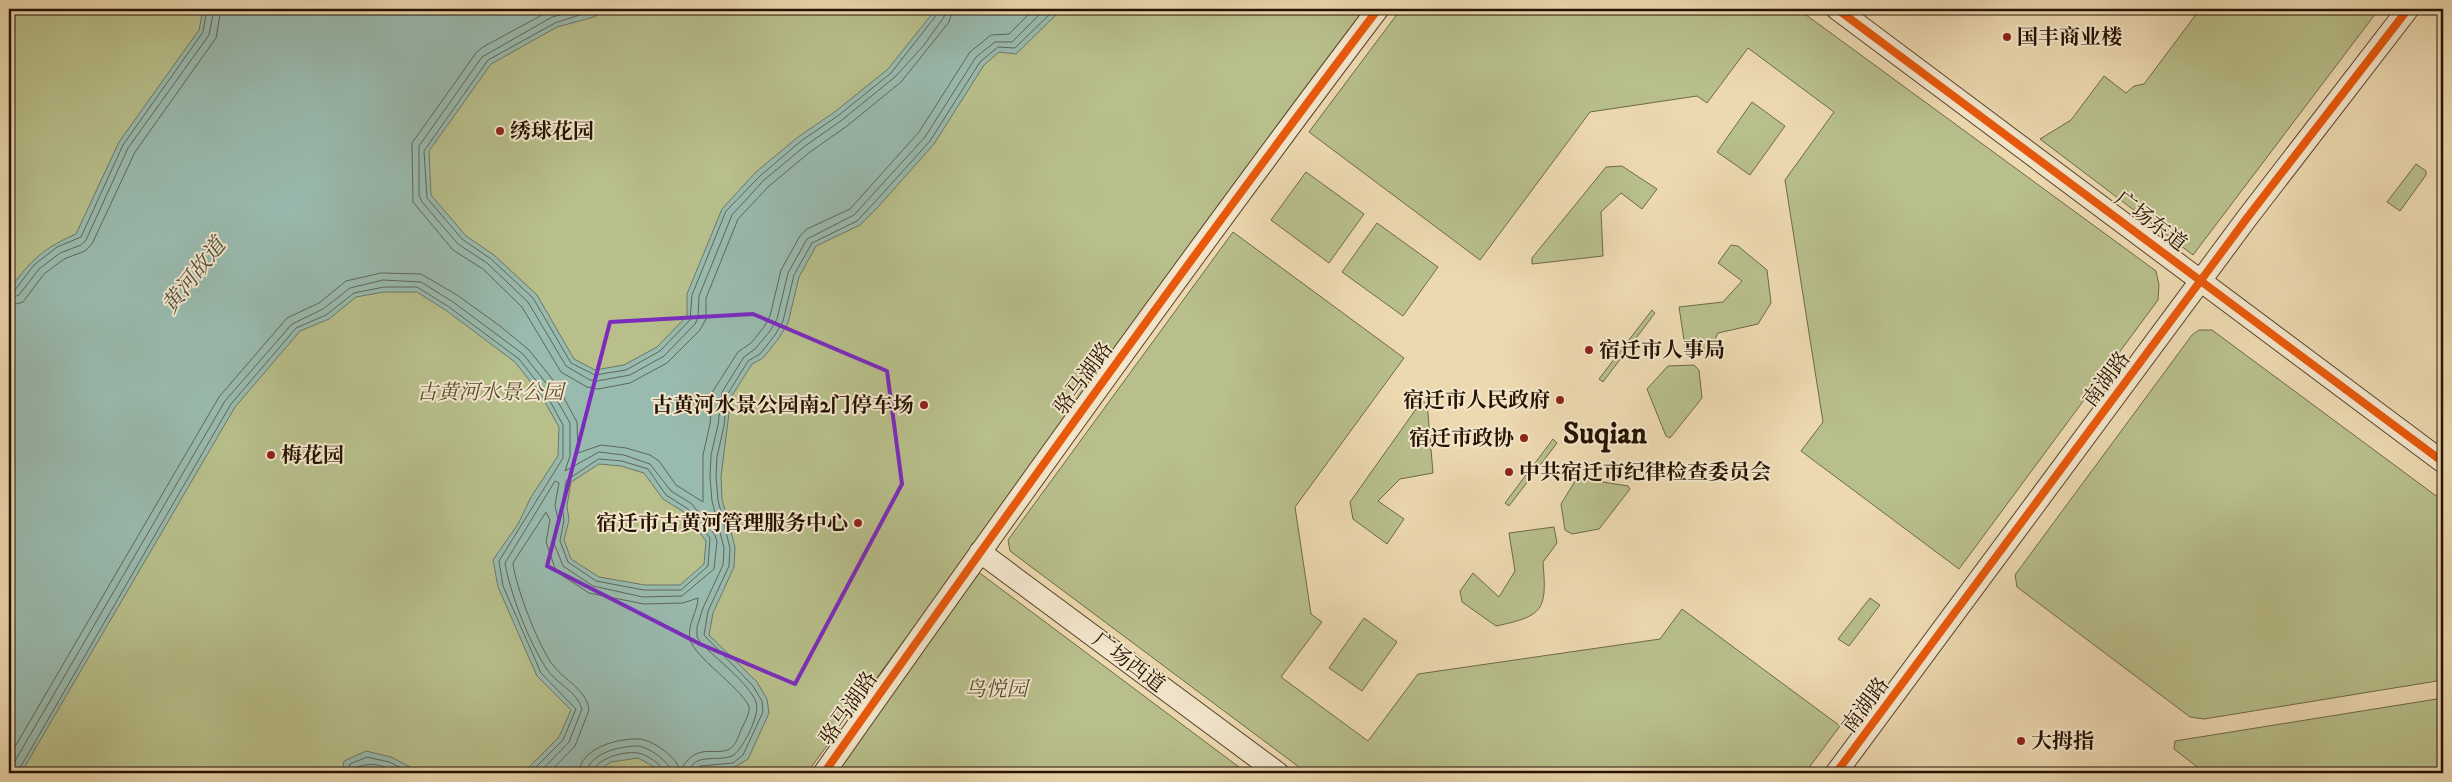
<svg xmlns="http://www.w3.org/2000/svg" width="2452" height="782" viewBox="0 0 2452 782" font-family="'IM FELL DW Pica','Noto Serif SC',serif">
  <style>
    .green { fill: #b8bf8b; stroke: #6e6946 }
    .water { fill: #99baae; stroke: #6b7769; fill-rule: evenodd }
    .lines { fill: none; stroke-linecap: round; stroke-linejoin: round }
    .shore { stroke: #5f6658; stroke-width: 1 }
    .minor-casing { stroke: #57442d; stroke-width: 23 }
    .minor { stroke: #f3e6cc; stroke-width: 21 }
    .cycleway-casing { stroke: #f3e6cc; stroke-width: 11 }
    .cycleway { stroke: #e8590c; stroke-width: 8 }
    .marked { fill: none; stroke: #7b2cbf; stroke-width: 4; stroke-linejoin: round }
    .poi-dot { fill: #8f2418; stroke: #f3e6cc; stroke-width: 2 }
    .labels { text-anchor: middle; stroke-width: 4; stroke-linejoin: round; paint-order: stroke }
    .poi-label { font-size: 21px; font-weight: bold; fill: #251301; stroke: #f3e6cc; text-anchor: start }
    .street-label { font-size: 21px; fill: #251301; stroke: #f3e6cc }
    .park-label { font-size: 21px; font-style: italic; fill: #584f31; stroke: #f3e6cc }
    .water-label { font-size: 22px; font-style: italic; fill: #4e4d3e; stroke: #f3e6cc }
    .town-label { font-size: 31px; font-weight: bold; fill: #251301; stroke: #f3e6cc }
  </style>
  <rect width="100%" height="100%" fill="#edd9b0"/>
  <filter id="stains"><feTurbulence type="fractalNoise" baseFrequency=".004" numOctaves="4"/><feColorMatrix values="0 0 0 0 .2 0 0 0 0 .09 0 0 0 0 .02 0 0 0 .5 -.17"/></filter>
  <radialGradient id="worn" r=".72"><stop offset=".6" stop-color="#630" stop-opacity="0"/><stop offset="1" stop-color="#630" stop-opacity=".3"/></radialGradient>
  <g class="green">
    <polygon points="9,9 1367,9 807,773 9,773"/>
    <polygon points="1401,9 1798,9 2156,271 2159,285 2158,300 1959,569 1801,451 1823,422 1785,180 1834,112 1748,48 1707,103 1697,96 1590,112 1480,260 1309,132"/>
    <polygon points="2200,9 2379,9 2193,255 2040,139 2071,120 2104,76 2126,93 2134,86 2144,84"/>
    <polygon points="1752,102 1785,126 1750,175 1717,152"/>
    <polygon points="2416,164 2426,171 2426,175 2400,211 2387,202"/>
    <polygon points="1622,166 1657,189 1642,209 1621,193 1601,212 1603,256 1532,264 1532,258 1606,167"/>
    <polygon points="1306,172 1364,214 1329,263 1271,220"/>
    <polygon points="1377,223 1438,267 1403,316 1342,272"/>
    <polygon points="1233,232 1404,358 1295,507 1311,614 1322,622 1281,677 1368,741 1418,674 1660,639 1682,609 1840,726 1805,773 1307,773 1010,551 1008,540"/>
    <polygon points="1731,245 1738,246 1767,270 1771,303 1758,324 1718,333 1708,353 1686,353 1679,307 1723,302 1742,281 1718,263"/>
    <polygon points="1652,310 1655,313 1603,382 1599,379"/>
    <polygon points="2199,330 2212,330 2443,501 2443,680 2204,719 2190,717 2017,587 2015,575 2192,335"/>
    <polygon points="1694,365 1699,370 1702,398 1670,438 1666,436 1647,389 1668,366"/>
    <polygon points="1421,402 1427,402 1433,473 1400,479 1378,501 1404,519 1387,544 1353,519 1350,502"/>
    <polygon points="1553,439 1557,443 1509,506 1505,503"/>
    <polygon points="1577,478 1628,486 1630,489 1599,529 1572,534 1565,530 1561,504"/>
    <path d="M1554 527 1557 543 1543 562C1547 610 1544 616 1496 626L1462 602 1460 591 1473 573 1499 597 1515 571 1509 533Z"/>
    <polygon points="977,571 1247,773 837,773"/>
    <polygon points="1870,598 1880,605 1849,646 1838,639"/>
    <polygon points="1364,618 1397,642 1362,691 1329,668"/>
    <polygon points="2443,698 2443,773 2205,773 2174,749 2175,741"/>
  </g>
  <g class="water">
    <path d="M203 9H608L594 17 557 27 491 64 429 151 431 195 466 236 494 255 537 295 574 359 595 370 624 365 657 347 687 316V294L722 209 756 172 798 137 836 111 888 69 936 9H1062L1016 54 999 52 984 65 934 144 878 207 860 225 816 246 799 277 788 323 779 338 763 358 752 364 731 397 721 477 722 499 735 547 734 567 713 613 709 635 757 682 767 699 769 713 748 759 735 767 692 773H665L638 758 611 762 595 773H523L559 737 571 710 537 676 498 587 493 560 518 524 531 497 558 456 559 427 541 395 515 362 447 311 417 292H384L356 297 329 319 300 331 235 407 21 773H9V290C31 260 42 249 76 234L119 142 199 30ZM599 464 621 466 644 473 663 499 684 512 706 541 704 564 680 585H645L599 577 571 559 564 540 569 520 567 506 571 482Z"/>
    <polygon points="366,751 391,757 422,773 342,773 344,761"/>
  </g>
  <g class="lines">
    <g class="shore">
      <polyline points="553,9 483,47 476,53 412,143 413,202 453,250 483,269 522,307 561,372 587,387 598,389 630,383 667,363 700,330 706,319 706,298 738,219 769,186 810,152 847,126 901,82 949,22 953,9"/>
      <polyline points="581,9 552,17 482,57 419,146 419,195 422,202 458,244 487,263 528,302 566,366 590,380 597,381 630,375 664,356 695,324 698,318 699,296 732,215 764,180 805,146 842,120 896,76 924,45 944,17 946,9"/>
      <polyline points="598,9 555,23 488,60 424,151 427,198 462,239 491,259 533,298 571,363 595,375 626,370 660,351 690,320 692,295 726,211 760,176 801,141 839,115 891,73 938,13 939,9"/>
      <polyline points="9,293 15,290 34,265 57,247 81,237 123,145 203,32 207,9"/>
      <polyline points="9,299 19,295 39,269 60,253 81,245 86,240 128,148 209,35 214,9"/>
      <polyline points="9,306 23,302 44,274 64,259 85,251 92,244 135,152 216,38 221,9"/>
      <polygon points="599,459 622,461 648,469 666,495 688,509 710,538 708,566 681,590 644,590 596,581 568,562 560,541 564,520 562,506 566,481"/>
      <polyline points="9,757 219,397 287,318 319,303 346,281 381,273 421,274 457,295 500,326 529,350 557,385 577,422 578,453 601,445 626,448 650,455 659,461 676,485 703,502 703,455 710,424 713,391 738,352 751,343 764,327 770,316 781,270 800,236 807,229 850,209 919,132 970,52 991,35 1009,34 1034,9"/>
      <path d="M11 773 12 766 225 401 292 324 323 309 350 288 383 280 421 282 453 302 523 354 550 388 570 423V456L565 471 599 452 624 455 650 464 671 491 692 504 715 535 717 542 714 569 682 596 643 597 593 586 563 566 554 543 558 520 555 505 559 483 555 481 505 563C510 593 529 642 546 668 555 683 577 691 582 709L569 742 539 773"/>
      <polyline points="17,773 231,404 296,328 326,315 354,293 384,287 417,287 449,307 519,359 545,392 563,425 563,458 499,561 503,586 541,673 576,709 563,740 530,773"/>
      <polyline points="347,773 350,764 367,757 389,762 412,773"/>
      <path d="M354 773 355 768C372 761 382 765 398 773"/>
      <path d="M549 773 575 746 589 710C587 690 564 680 553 665 539 648 515 585 513 563L546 512 550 520 546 542 555 568 560 574 589 593 644 604 683 603 698 598C698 611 687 624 690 639 694 657 738 685 749 706 750 714 745 721 742 728 739 734 737 742 733 746 720 760 699 739 682 768H679C674 755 652 740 639 739 618 738 580 748 579 773"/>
      <path d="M587 773C588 753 621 746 637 746 648 746 671 763 672 773"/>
      <path d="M593 773C595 758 625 751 637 753 645 753 664 766 665 773"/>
      <path d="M690 773C691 752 718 762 732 756 742 751 761 714 756 702 748 682 716 659 701 643L697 637V627L703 608 723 565 724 548 712 501 710 477 711 455 718 425 722 392 744 357 755 349 770 331 777 319 788 273 807 239 854 215 925 137 976 57 995 42H1012L1045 9"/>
      <polyline points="697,773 700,766 733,763 743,755 763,712 762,701 753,686 704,635 708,611 729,566 730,548 718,500 716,477 717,457 724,426 727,395 748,361 760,354 775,335 783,321 794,275 812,243 857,221 874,203 930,141 980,62 998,47 1015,48 1055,9"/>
    </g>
    <defs>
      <g id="minor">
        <polyline points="1837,9 2443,462"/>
        <polyline points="980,552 1278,773"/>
        <path d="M824 773C1005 516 1188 260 1378 9"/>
        <polyline points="1836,773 2247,218 2408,9"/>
      </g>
    </defs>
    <use href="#minor" class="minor-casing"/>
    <use href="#minor" class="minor"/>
    <defs>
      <g id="cycleway">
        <polyline points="1837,9 2443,462"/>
        <path d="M824 773C1005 516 1188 260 1378 9"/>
        <polyline points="1836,773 2247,218 2408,9"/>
      </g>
    </defs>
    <use href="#cycleway" class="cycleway-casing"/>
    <use href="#cycleway" class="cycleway"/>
  </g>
  <path class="marked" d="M753 314 887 371 902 484 795 684 700 644 547 566 610 322Z"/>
  <g class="poi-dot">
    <circle cx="2007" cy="37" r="5"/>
    <circle cx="500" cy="131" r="5"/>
    <circle cx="1589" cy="350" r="5"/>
    <circle cx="1560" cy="400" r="5"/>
    <circle cx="924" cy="405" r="5"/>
    <circle cx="1524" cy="438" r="5"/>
    <circle cx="271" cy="455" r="5"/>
    <circle cx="1509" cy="472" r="5"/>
    <circle cx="858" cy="523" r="5"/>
    <circle cx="2021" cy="741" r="5"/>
  </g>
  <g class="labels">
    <g class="poi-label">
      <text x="2017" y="44">国丰商业楼</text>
      <text x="510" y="138">绣球花园</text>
      <text x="1599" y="357">宿迁市人事局</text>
      <text x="1550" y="407" text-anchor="end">宿迁市人民政府</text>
      <text x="914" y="412" text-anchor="end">古黄河水景公园南2门停车场</text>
      <text x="1514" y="445" text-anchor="end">宿迁市政协</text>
      <text x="281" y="462">梅花园</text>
      <text x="1519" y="479">中共宿迁市纪律检查委员会</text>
      <text x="848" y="530" text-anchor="end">宿迁市古黄河管理服务中心</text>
      <text x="2031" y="748">大拇指</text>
    </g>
    <g class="street-label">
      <text transform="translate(2151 221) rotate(37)" y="7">广场东道</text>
      <text transform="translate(1083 378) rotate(-54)" y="7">骆马湖路</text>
      <text transform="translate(2106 379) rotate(-53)" y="7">南湖路</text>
      <text transform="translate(1129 662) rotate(37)" y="7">广场西道</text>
      <text transform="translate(1865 705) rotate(-53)" y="7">南湖路</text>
      <text transform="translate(848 708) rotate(-55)" y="7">骆马湖路</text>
    </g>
    <g class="park-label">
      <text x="490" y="399">古黄河水景公园</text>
      <text x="996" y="696">鸟悦园</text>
    </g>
    <g class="water-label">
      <text transform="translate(193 275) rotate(-52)" y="8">黄河故道</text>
    </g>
    <g class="town-label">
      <text x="1605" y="443">Suqian</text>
    </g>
  </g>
  <rect width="2452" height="782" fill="none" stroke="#edd9b0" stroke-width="30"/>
  <rect x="10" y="10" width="2432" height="762" fill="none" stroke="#251301" stroke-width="2.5"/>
  <rect x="15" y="15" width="2422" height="752" fill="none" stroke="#251301"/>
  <rect width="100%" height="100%" filter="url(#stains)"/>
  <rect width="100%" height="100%" fill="url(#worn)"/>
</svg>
